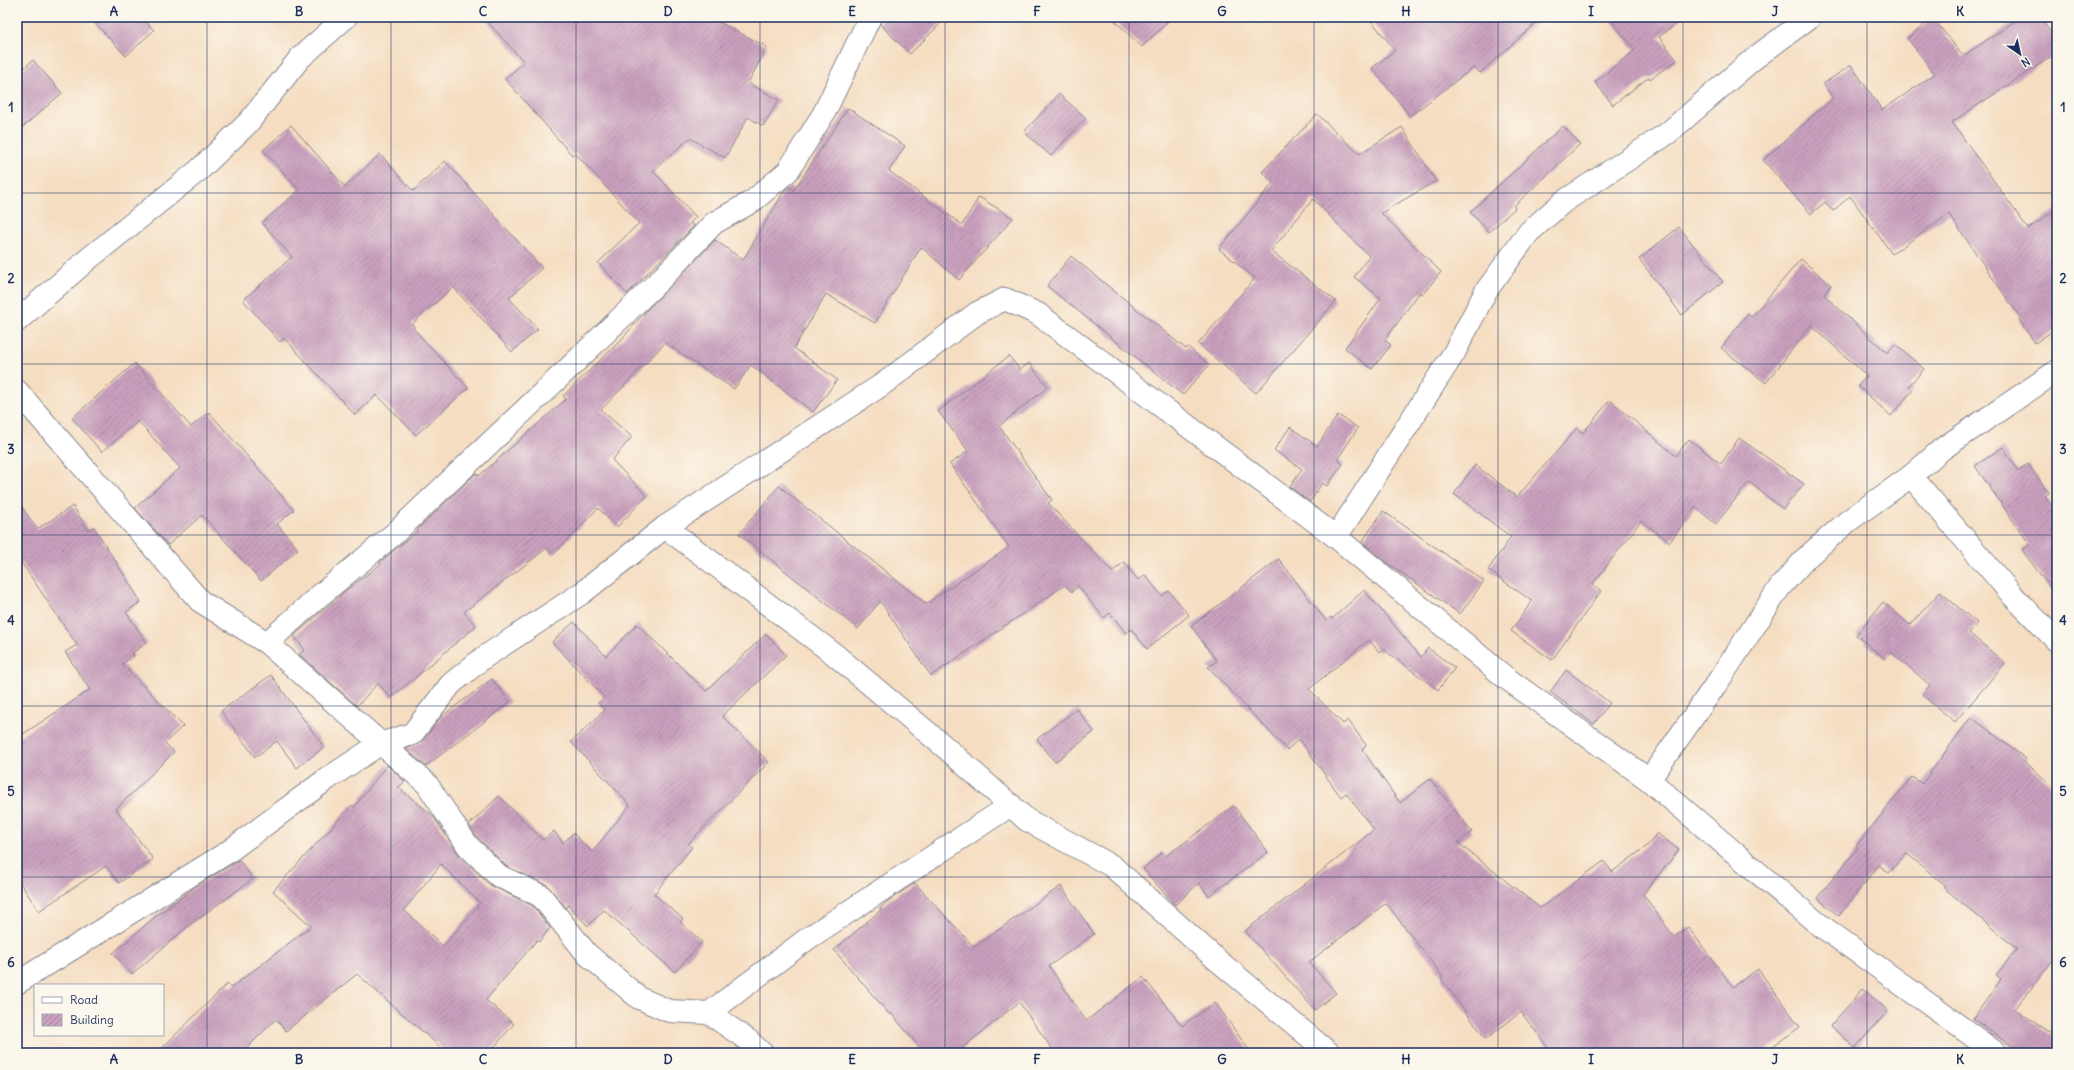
<svg xmlns="http://www.w3.org/2000/svg" width="2074" height="1070" viewBox="0 0 2074 1070" font-family="Delius,sans-serif">
  <style>
    .building { fill: url(#building-hatch); fill-rule: evenodd }
    .lines { fill: none; stroke-linecap: round; stroke-linejoin: round }
    .minor-casing { stroke: #888690; stroke-width: 24 }
    .minor { stroke: #fff; stroke-width: 22 }
    .grid { fill: none; stroke: #1b2f5e; stroke-width: 1; stroke-opacity: 0.55 }
    .neatline { fill: none; stroke: #1b2f5e; stroke-width: 1.5 }
    .grid-label { font-size: 13px; text-anchor: middle; font-weight: bold; fill: #1b2f5e }
  </style>
  <defs>
    <pattern id="building-hatch" width="6" height="6" patternUnits="userSpaceOnUse"><rect width="6" height="6" fill="#caa0be"/><path d="M-1 1l2-2M0 6l6-6M5 7l2-2" fill="none" stroke="#a3839e"/></pattern>
  </defs>
  <rect width="100%" height="100%" fill="#fbf7ec"/>
  <filter id="ink" filterUnits="userSpaceOnUse"><feTurbulence type="fractalNoise" baseFrequency=".025" numOctaves="2"/><feDisplacementMap in="SourceGraphic" scale="8" xChannelSelector="R" yChannelSelector="G"/><feConvolveMatrix kernelMatrix="1 2 1 2 8 2 1 2 1" color-interpolation-filters="sRGB"/></filter>
  <filter id="wash" filterUnits="userSpaceOnUse"><feTurbulence type="fractalNoise" baseFrequency=".012" numOctaves="4" result="noise"/><feDisplacementMap in="SourceGraphic" scale="16" xChannelSelector="R" yChannelSelector="G"/><feGaussianBlur stdDeviation="0.9" result="paint"/><feColorMatrix in="noise" values="0 0 0 0 0 0 0 0 0 0 0 0 0 0 0 0 0 1.4 0 .05"/><feComposite in="paint" operator="in"/></filter>
  <g filter="url(#wash)">
    <rect width="100%" height="100%" fill="#f5ddc1"/>
    <g id="blocks">
      <g class="building">
        <polygon points="89,17 141,17 154,30 126,56"/>
        <polygon points="483,17 709,17 767,47 748,83 779,100 763,126 748,117 725,158 690,138 653,171 696,217 690,223 694,226 627,294 598,263 639,223 575,153 572,155 505,79 524,62"/>
        <polygon points="882,17 947,17 910,54 880,24"/>
        <polygon points="1111,17 1172,17 1142,47"/>
        <polygon points="1368,17 1543,17 1480,73 1474,67 1410,116 1372,68 1395,50"/>
        <polygon points="1608,17 1684,17 1659,37 1677,60 1650,79 1649,77 1613,105 1595,82 1635,50"/>
        <polygon points="2021,17 2040,17 2057,42 2057,53 1952,122 2028,229 2057,209 2057,328 2035,343 2019,320 2021,319 1949,214 1892,254 1850,196 1833,211 1825,202 1811,214 1763,160 1833,98 1823,84 1851,65 1882,110 1935,74 1907,38 1933,18 1963,56"/>
        <polygon points="33,60 62,93 17,132 17,74"/>
        <polygon points="1059,94 1086,118 1051,156 1024,132"/>
        <polygon points="848,108 905,146 889,171 962,225 979,197 1013,218 959,280 921,247 875,323 826,294 794,348 837,380 813,412 751,365 734,389 665,343 601,410 632,437 612,460 647,496 617,527 598,508 553,555 547,548 464,612 476,626 391,698 378,683 357,706 299,654 305,650 294,636 345,591 381,564 380,562 418,531 417,530 476,473 479,476 566,399 563,396 621,340 645,312 715,240 743,260 785,190 789,187 794,190"/>
        <polygon points="1317,114 1359,154 1402,127 1436,181 1381,213 1441,272 1423,294 1420,292 1385,340 1391,345 1372,369 1345,348 1381,298 1354,277 1369,256 1313,199 1271,251 1336,301 1256,393 1198,344 1255,278 1219,249 1273,183 1262,172"/>
        <polygon points="291,125 345,187 380,154 413,191 445,161 542,268 509,298 538,329 512,352 453,287 412,324 414,327 413,328 468,388 416,435 377,395 355,415 284,338 280,342 243,300 292,257 262,223 299,190 263,150"/>
        <polygon points="1563,126 1580,144 1514,206 1515,208 1489,232 1470,212"/>
        <polygon points="1679,227 1723,282 1682,315 1639,259"/>
        <polygon points="1071,256 1186,349 1188,347 1209,365 1183,395 1047,286"/>
        <polygon points="1801,259 1831,285 1824,295 1887,353 1895,344 1924,369 1909,386 1913,390 1891,416 1858,386 1867,376 1811,325 1766,383 1721,348 1748,313 1751,317"/>
        <polygon points="1009,356 1020,370 1029,363 1048,387 999,426 1052,500 1048,503 1112,572 1124,562 1138,580 1145,575 1162,596 1169,591 1189,615 1147,649 1131,629 1126,633 1110,613 1104,618 1078,586 1072,592 1065,585 931,676 880,601 858,629 739,534 779,486 926,604 1009,547 950,464 968,451 938,411"/>
        <polygon points="135,363 191,427 209,412 294,510 277,524 298,549 261,581 202,515 168,545 135,508 180,468 138,421 102,452 72,418"/>
        <polygon points="1610,400 1676,456 1689,439 1721,464 1739,438 1804,484 1783,509 1749,482 1716,524 1695,507 1670,542 1641,521 1592,585 1601,591 1552,660 1511,631 1532,601 1488,570 1511,537 1454,494 1475,465 1517,497 1577,428 1583,433"/>
        <polygon points="1338,415 1358,428 1337,460 1343,464 1327,486 1322,483 1310,502 1290,487 1302,469 1274,450 1290,427 1317,446"/>
        <polygon points="2003,447 2018,471 2028,464 2049,493 2045,496 2057,513 2057,597 2022,550 2030,545 1975,466"/>
        <polygon points="17,500 37,529 73,506 88,530 94,527 141,602 126,612 147,643 132,653 134,656 122,664 183,726 165,743 174,752 116,809 153,859 119,883 106,866 39,911 17,878 17,738 90,690 65,652 77,645 17,556"/>
        <polygon points="1383,511 1484,581 1460,614 1382,559 1362,542"/>
        <polygon points="1279,559 1326,621 1331,617 1332,619 1364,590 1421,657 1428,648 1455,668 1438,690 1383,649 1379,652 1369,640 1309,689 1343,724 1348,720 1366,745 1362,749 1400,803 1430,779 1472,832 1458,843 1540,908 1604,861 1612,872 1647,846 1657,833 1679,850 1643,894 1674,937 1688,927 1733,987 1758,969 1800,1027 1763,1053 1552,1053 1521,1012 1486,1039 1441,979 1443,977 1386,903 1309,962 1336,993 1315,1010 1245,931 1374,830 1346,793 1341,797 1299,739 1287,750 1208,667 1217,661 1191,626"/>
        <polygon points="1940,592 1977,623 1969,633 2005,663 1955,722 1922,695 1930,685 1891,652 1885,659 1856,635 1883,602 1910,625"/>
        <polygon points="574,622 606,656 637,624 706,691 766,634 786,655 722,716 769,762 688,844 692,847 654,894 683,919 680,922 702,942 675,972 604,910 588,926 568,905 566,908 547,885 506,866 478,838 469,825 499,796 543,840 554,831 563,843 573,833 592,852 630,805 571,742 605,710 598,703 604,697 552,642"/>
        <polygon points="1566,670 1610,703 1594,724 1550,692"/>
        <polygon points="271,675 324,747 297,768 277,741 255,757 221,711"/>
        <polygon points="492,679 510,702 426,766 406,749 422,742 441,717"/>
        <polygon points="1077,709 1094,732 1055,762 1037,739"/>
        <polygon points="1971,717 2026,759 2024,761 2057,790 2057,955 2015,1009 2057,1038 2057,1053 2022,1053 1973,1019 2001,979 1996,975 2017,949 1943,887 1945,885 1906,853 1889,873 1879,865 1839,916 1817,898 1858,848 1856,846 1912,777 1922,784"/>
        <path d="M387 765 405 782 398 787 432 815 459 855 490 885 533 906 550 928 539 942 537 940 486 1000 514 1024 489 1053H447L357 974 286 1031 276 1019 242 1053H157L227 984 231 988 311 926 273 891 352 805 354 807ZM441 864 480 903 443 946 404 910Z"/>
        <polygon points="1234,806 1268,852 1209,896 1199,883 1175,905 1143,869 1162,852 1166,856"/>
        <polygon points="239,860 253,879 192,923 132,974 113,953 156,916 198,885"/>
        <polygon points="915,883 974,947 1061,886 1094,934 1049,966 1086,1021 1143,977 1182,1026 1215,1002 1251,1053 1055,1053 1019,1002 956,1053 924,1053 891,1013 890,1015 834,950 881,910 880,908 888,901"/>
        <polygon points="1863,989 1888,1011 1855,1048 1830,1026"/>
      </g>
    </g>
  </g>
  <g filter="url(#ink)">
    <use href="#blocks" fill-opacity="0" stroke="#888690" stroke-width="1"/>
    <g class="lines">
      <defs>
        <g id="minor">
          <polyline points="17,321 87,260 199,170 248,123 300,58 346,17"/>
          <polyline points="17,391 200,601 267,643 427,784 468,846 499,876 541,896 587,954 639,998 669,1011 709,1013 749,1041 762,1053"/>
          <polyline points="1911,476 2014,597 2057,641"/>
          <polyline points="665,527 834,654 946,748 1027,820 1112,866 1216,959 1329,1053"/>
          <polyline points="1336,537 1454,353 1486,291 1529,232 1563,202 1668,133 1752,60 1810,17"/>
          <polyline points="267,643 318,597 394,534 571,366 663,277 714,223 753,201 788,171 824,113 870,17"/>
          <polyline points="1649,780 1719,680 1780,587 1807,557 1848,521 1911,476 1942,449 2057,371"/>
          <polyline points="17,983 228,852 327,779 380,744 412,734 451,684 483,658 582,593 665,527 883,384 977,313 1005,299 1038,314 1336,537 1506,678 1649,780 1816,922 1996,1053"/>
          <polyline points="709,1013 807,939 1011,805"/>
        </g>
      </defs>
      <use href="#minor" class="minor-casing"/>
      <use href="#minor" class="minor"/>
    </g>
  </g>
  <path class="grid" d="M207 17V1053M391 17V1053M576 17V1053M760 17V1053M945 17V1053M1129 17V1053M1314 17V1053M1498 17V1053M1683 17V1053M1867 17V1053M17 193H2057M17 364H2057M17 535H2057M17 706H2057M17 877H2057"/>
  <rect width="2074" height="1070" fill="none" stroke="#fbf7ec" stroke-width="44"/>
  <rect x="34" y="984" width="130" height="52" fill="#fbf7ec" stroke="#a1a7b3"/>
  <rect x="42" y="997" width="20" height="6" fill="#ffffff" stroke="#a1a7b3"/>
  <text x="70" y="1004" font-size="12" fill="#1b2f5e">Road</text>
  <rect x="42" y="1014" width="20" height="12" fill="url(#building-hatch)" stroke="#a1a7b3"/>
  <text x="70" y="1024" font-size="12" fill="#1b2f5e">Building</text>
  <g transform="translate(2020 54) rotate(146)" stroke="#fbf7ec" stroke-width="3" paint-order="stroke">
  <path d="M0-3L7 15L0 10L-7 15Z" fill="#1b2f5e"/>
  <text y="-6" font-size="11" font-weight="bold" text-anchor="middle" fill="#1b2f5e">N</text>
  </g>
  <rect x="22" y="22" width="2030" height="1026" class="neatline"/>
  <g class="grid-label">
    <text x="114" y="16">A</text>
    <text x="299" y="16">B</text>
    <text x="483" y="16">C</text>
    <text x="668" y="16">D</text>
    <text x="852" y="16">E</text>
    <text x="1037" y="16">F</text>
    <text x="1222" y="16">G</text>
    <text x="1406" y="16">H</text>
    <text x="1591" y="16">I</text>
    <text x="1775" y="16">J</text>
    <text x="1960" y="16">K</text>
    <text x="11" y="112">1</text>
    <text x="2063" y="112">1</text>
    <text x="11" y="283">2</text>
    <text x="2063" y="283">2</text>
    <text x="11" y="454">3</text>
    <text x="2063" y="454">3</text>
    <text x="11" y="625">4</text>
    <text x="2063" y="625">4</text>
    <text x="11" y="796">5</text>
    <text x="2063" y="796">5</text>
    <text x="11" y="967">6</text>
    <text x="2063" y="967">6</text>
    <text x="114" y="1064">A</text>
    <text x="299" y="1064">B</text>
    <text x="483" y="1064">C</text>
    <text x="668" y="1064">D</text>
    <text x="852" y="1064">E</text>
    <text x="1037" y="1064">F</text>
    <text x="1222" y="1064">G</text>
    <text x="1406" y="1064">H</text>
    <text x="1591" y="1064">I</text>
    <text x="1775" y="1064">J</text>
    <text x="1960" y="1064">K</text>
  </g>
</svg>
